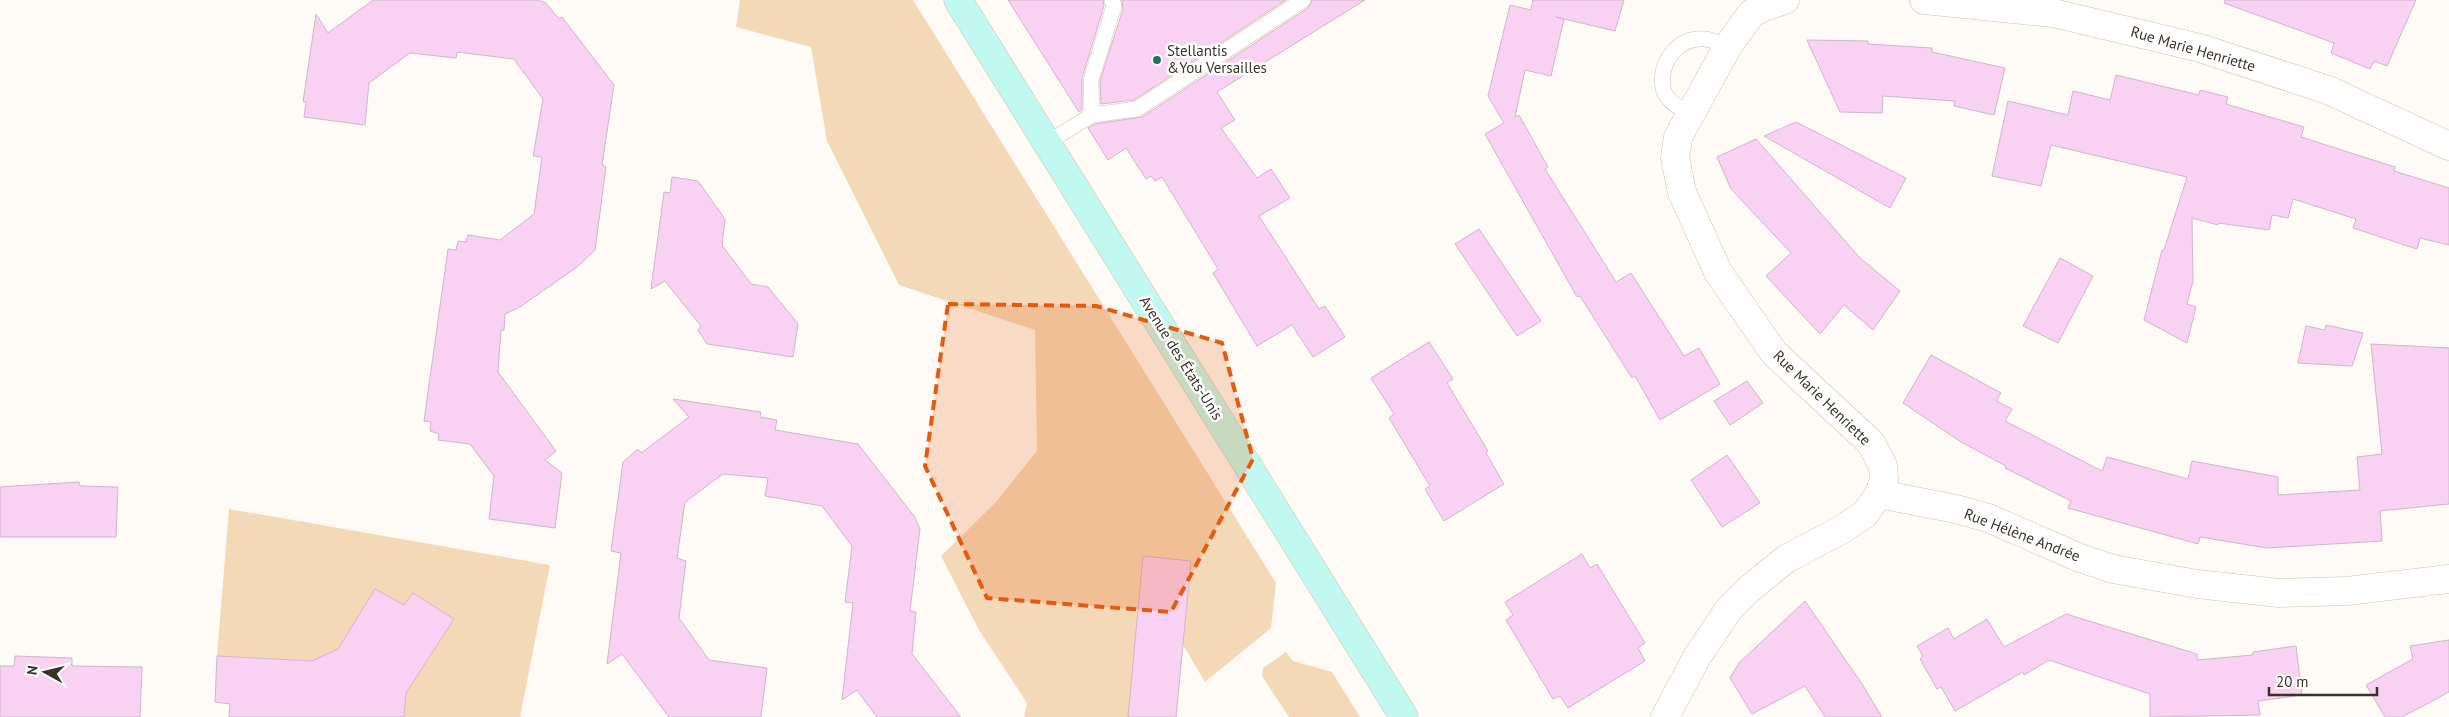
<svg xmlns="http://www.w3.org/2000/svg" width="2449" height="717" viewBox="0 0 2449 717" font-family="'PT Sans',sans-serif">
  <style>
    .green { fill: #f4d9b8 }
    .building { fill: #f9d1f3; stroke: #ceb7ca }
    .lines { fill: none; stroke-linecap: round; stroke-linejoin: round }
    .lane-casing { stroke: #d3c0aa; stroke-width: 16 }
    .street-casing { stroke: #d3c0aa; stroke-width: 29 }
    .secondary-casing { stroke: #d3c0aa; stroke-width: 29 }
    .lane { stroke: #fff; stroke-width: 15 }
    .street { stroke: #fff; stroke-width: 28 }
    .secondary { stroke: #c1f9f0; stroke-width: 28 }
    .marked { fill: #e8590c; fill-opacity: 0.2; stroke: #e8590c; stroke-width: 4; stroke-dasharray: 10 6; stroke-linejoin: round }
    .poi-dot { fill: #226d6b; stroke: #fff; stroke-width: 2 }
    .labels { text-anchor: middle; stroke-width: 5; stroke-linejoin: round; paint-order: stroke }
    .street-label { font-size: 15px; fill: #393229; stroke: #fff }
    .poi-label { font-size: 15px; fill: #393229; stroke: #fff; text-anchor: start }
  </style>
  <rect width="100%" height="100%" fill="#fefaf5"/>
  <g class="green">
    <polygon points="740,0 913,0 1276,583 1271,628 1205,682 1183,645 1191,561 1132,717 1024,717 1027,703 979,630 941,556 995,503 1037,451 1035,330 899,285 827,141 811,47 736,27"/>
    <polygon points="229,509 550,565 520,717 404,717 406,693 454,619 413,593 404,605 370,598 338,649 312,661 217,656"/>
    <polygon points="1286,652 1293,661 1332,672 1360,717 1289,717 1262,676 1263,668"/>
  </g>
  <g class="building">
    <polygon points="373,0 537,0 546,3 559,19 562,17 614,85 602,165 606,167 595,250 577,267 520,307 505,314 504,330 501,330 498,372 556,451 545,460 562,473 555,528 489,519 494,476 470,444 438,440 439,434 430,431 431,422 424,421 448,249 456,250 458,241 466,242 468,235 500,240 534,214 542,157 533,156 543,99 514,59 457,52 456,58 410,53 369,83 365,125 304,117 306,102 303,102 316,14 328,33"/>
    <polygon points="1008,0 1103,0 1104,6 1082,78 1082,110 1079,112"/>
    <polygon points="1122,0 1286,0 1134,100 1101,104 1100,81 1123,9"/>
    <polygon points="1312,0 1365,0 1217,92 1235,120 1221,128 1257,178 1271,169 1290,198 1259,216 1319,309 1325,306 1345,337 1313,357 1292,325 1257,346 1213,273 1218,269 1162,177 1155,181 1151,176 1146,179 1126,148 1108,160 1088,128 1095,124 1142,117 1308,8"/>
    <polygon points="1533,0 1624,0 1615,31 1556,17 1564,19 1551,76 1525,70 1515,117 1519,115 1548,167 1545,169 1616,282 1631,273 1684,356 1699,348 1720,384 1660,420 1635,376 1632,378 1580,296 1577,297 1485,134 1504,123 1488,96 1510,5 1531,10"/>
    <polygon points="2225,0 2416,0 2387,66 2374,61 2370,69 2331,53 2334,43 2224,3"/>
    <polygon points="1807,40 1868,41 1868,44 1932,48 1932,52 2005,68 1994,115 1954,106 1955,101 1883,96 1882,113 1840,112"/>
    <polygon points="2116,75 2199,95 2200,90 2228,97 2226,104 2304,127 2301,137 2395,167 2394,171 2449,188 2449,245 2420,238 2417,249 2353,228 2356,219 2293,199 2288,218 2272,215 2269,230 2218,223 2218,225 2192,218 2193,281 2187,304 2196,307 2187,343 2144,320 2162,250 2164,250 2187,177 2051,145 2041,186 1992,176 2008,101 2068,115 2073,91 2110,100"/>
    <polygon points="1796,122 1906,178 1890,208 1764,136"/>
    <polygon points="1756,139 1860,258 1900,291 1873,330 1844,305 1820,334 1766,276 1791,253 1731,189 1717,157"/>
    <polygon points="672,177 698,181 725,219 722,245 751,284 768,287 798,324 793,357 707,344 698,330 701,326 665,281 651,289 664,192 670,193"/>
    <polygon points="1479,229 1541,321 1517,336 1455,244"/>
    <polygon points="2060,258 2093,276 2058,343 2023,326"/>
    <polygon points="2326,325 2363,333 2352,366 2298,363 2306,326 2325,330"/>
    <polygon points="1429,342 1453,379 1447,383 1488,451 1486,453 1504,484 1444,521 1425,489 1430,486 1389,418 1394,414 1371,378"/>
    <polygon points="2371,344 2449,348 2449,504 2380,511 2382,541 2267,548 2200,537 2198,544 2068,508 2071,501 2005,468 2006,466 1961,442 1903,403 1931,355 2001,393 1996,401 2012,409 2005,421 2102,471 2107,457 2188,479 2192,461 2278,477 2278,495 2360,490 2357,457 2382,454"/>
    <polygon points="1747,381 1763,403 1730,425 1714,401"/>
    <polygon points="673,399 761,412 760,417 777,420 775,430 858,444 914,516 920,529 910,611 916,612 912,654 961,717 877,717 857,690 842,700 853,603 845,602 852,546 822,506 765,496 768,478 723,474 685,502 677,558 686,561 679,618 709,660 767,668 761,717 669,717 622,654 607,664 621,553 611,551 623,462 638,449 641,453 689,417"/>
    <polygon points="1727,455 1760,503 1722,527 1691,480"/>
    <polygon points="79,482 80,486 118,487 116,537 0,537 0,487"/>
    <polygon points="1582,554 1590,568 1597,564 1645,643 1638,648 1645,661 1568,708 1560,696 1553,699 1506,620 1513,615 1505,602"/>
    <polygon points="1143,556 1191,561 1176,717 1128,717"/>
    <polygon points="375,589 404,605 413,593 454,619 406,693 404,717 229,717 230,704 215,702 217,656 312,661 338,649"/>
    <polygon points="1805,601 1862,684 1882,717 1825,717 1805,686 1752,714 1730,678 1739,663"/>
    <polygon points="2066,614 2197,654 2197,660 2253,655 2253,652 2296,646 2302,695 2258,701 2260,715 2150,717 2150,694 2049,660 2024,675 2023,672 1955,711 1941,687 1937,689 1920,659 1923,656 1917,646 1948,628 1954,639 1987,619 2004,647"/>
    <polygon points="2449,640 2449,692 2402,717 2385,717 2366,685 2413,659 2410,646"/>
    <polygon points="15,656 72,658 72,666 142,667 140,717 0,717 0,666 14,666"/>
  </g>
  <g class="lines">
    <defs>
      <g id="lane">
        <polyline points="1092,115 1091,80 1114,6 1112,0"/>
        <path d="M1690 115C1680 108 1665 100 1663 88 1659 61 1678 37 1705 39 1713 40 1721 44 1728 46"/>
        <polyline points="1047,143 1092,115 1137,109 1303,0"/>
      </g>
      <g id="street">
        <polyline points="1924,0 2053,13 2200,48 2328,90 2449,146"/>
        <polyline points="1879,494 1956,509 1988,518 2080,558 2113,569 2197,584 2279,593 2347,591 2449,579"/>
        <polyline points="1665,717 1697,657 1729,609 1748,590 1786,559 1841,530 1865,514 1879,494 1884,480 1883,466 1871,443 1774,353 1718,272 1682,192 1675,158 1678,137 1728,46 1751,14 1761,8 1785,0"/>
      </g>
      <polyline id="secondary" points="958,0 1404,717"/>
    </defs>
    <use href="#lane" class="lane-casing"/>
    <use href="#street" class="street-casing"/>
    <use href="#secondary" class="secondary-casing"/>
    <use href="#lane" class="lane"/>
    <use href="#street" class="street"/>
    <use href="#secondary" class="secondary"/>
  </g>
  <path class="marked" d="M948 304 1096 306 1222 343 1253 459 1171 612 987 598 925 466Z"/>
  <circle class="poi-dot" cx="1157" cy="60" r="5"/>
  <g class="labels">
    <g class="street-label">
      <text transform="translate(2193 49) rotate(16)" y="5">Rue Marie Henriette</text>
      <text transform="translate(1181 358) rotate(58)" y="5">Avenue des États-Unis</text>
      <text transform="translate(1822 398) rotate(44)" y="5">Rue Marie Henriette</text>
      <text transform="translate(2022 535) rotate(21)" y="5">Rue Hélène Andrée</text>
    </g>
    <g class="poi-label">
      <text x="1167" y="56">Stellantis<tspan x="1167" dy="17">&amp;You Versailles</tspan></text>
    </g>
  </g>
  <g transform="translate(45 672) rotate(278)" stroke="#ffffff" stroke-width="4" paint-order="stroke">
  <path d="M0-4L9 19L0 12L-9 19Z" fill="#393229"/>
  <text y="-8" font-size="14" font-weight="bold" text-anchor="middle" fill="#393229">N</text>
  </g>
  <path d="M2269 687v8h108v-8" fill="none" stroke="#393229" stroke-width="2.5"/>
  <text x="2276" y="687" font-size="15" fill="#393229" stroke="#ffffff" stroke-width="4" paint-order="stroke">20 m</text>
</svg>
